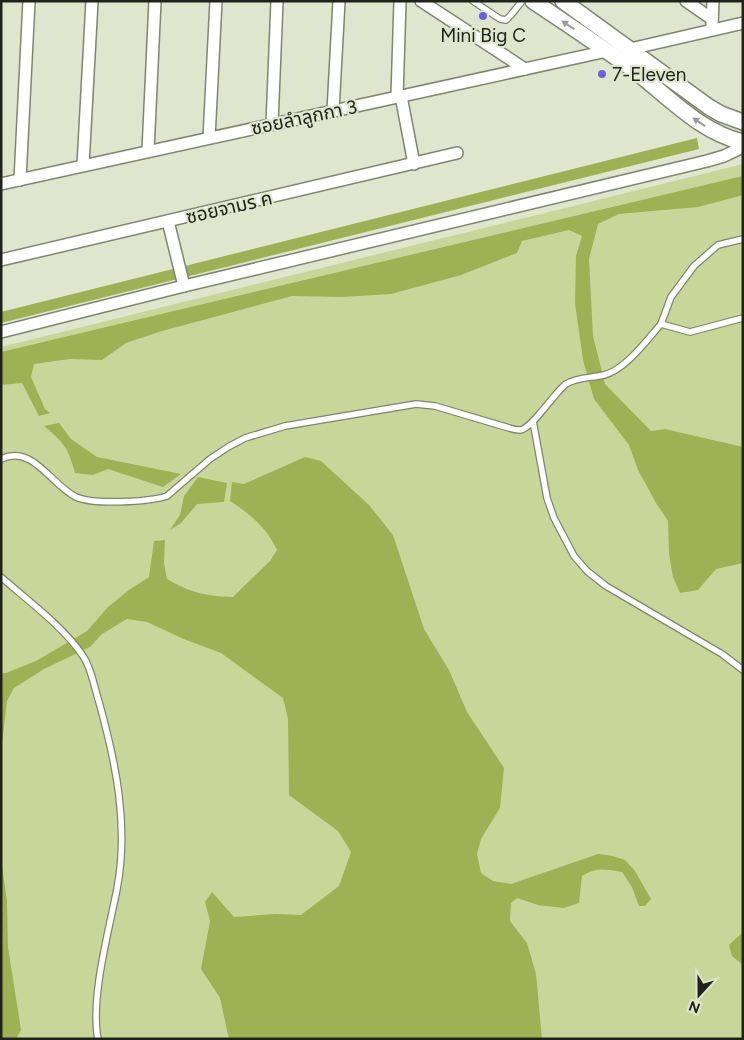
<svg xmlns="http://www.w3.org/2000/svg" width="744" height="1040" viewBox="0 0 744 1040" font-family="Figtree,'Noto Sans Thai',sans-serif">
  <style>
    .green { fill: #c8d799 }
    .water { fill: #9eb154 }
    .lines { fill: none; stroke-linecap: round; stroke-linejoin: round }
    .lane-casing { stroke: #7f856f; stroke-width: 8 }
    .street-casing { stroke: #7f856f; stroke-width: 14 }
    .secondary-casing { stroke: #7f856f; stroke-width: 18 }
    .lane { stroke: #fff; stroke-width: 5.5 }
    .street { stroke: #fff; stroke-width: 11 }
    .secondary { stroke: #fff; stroke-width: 15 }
    .oneway { fill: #9b9c98 }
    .poi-dot { fill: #6c60da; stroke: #e0e6ce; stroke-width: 2 }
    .labels { text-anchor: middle; stroke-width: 4.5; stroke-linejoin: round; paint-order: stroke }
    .poi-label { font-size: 19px; fill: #21231a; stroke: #e0e6ce }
    .street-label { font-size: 19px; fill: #21231a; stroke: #e0e6ce }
  </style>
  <rect width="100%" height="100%" fill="#e0e6ce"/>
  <polygon class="green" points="743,164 743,1039 1,1039 1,347"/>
  <g class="water">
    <polygon points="697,138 699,149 1,323 1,312"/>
    <polygon points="743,176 743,195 698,207 619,214 598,224 589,259 593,336 605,384 651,431 665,429 743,447 743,563 716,569 698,590 680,593 673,577 669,554 668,521 656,503 638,470 629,445 594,399 583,360 575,303 576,256 582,236 569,230 522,241 517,253 461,275 391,294 342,297 292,296 162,331 126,343 102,360 70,359 34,364 31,377 45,409 50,413 39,416 22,383 1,385 1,352"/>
    <path d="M59 423 71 439 97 457 181 474 163 487 108 469 93 475 75 473C68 447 64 443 44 426Z"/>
    <path d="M305 457 321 461 369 505 393 535 424 629 449 670 467 712 504 768 500 808 481 839 477 854 481 873 493 881 511 884 598 854 613 856 625 860 635 871 651 899 645 906H639L632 887 622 872C605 869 597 867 582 876L579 903 564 908 538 905 517 898 511 903 510 921 527 943 536 974 542 1039H229L220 998 201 969 210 921 205 902 212 892 234 917 276 914 301 915 339 886 351 852 338 831 289 795 288 719 283 698 221 653 186 640 147 622 127 619 102 634 90 647 44 669 14 688 7 701 1 752V673H6L36 661 87 631 108 607 129 590 149 577 154 541 165 540 164 563 167 579C191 593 205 596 233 597L270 561 277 550C267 528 249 513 230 501L232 482 244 484Z"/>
    <polygon points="198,477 227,483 224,502 197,504 181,523 170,530 180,515 184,496"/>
    <polygon points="1,859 7,901 8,947 21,1030 16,1039 1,1039"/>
    <polygon points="743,932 743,965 732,956 729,945"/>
  </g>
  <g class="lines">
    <defs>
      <g id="lane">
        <polyline points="473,1 500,19 506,20 511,15 522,1"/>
        <polyline points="661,324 671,297 694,266 718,245 743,239"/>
        <polyline points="533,421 547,498 554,518 574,556 587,571 606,586 722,654 743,670"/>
        <path d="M1 459C33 444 51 485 76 497 94 505 148 502 167 496L210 459 228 447 245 438 285 426 416 404 435 406 509 428C512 429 517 430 520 430 532 429 554 393 566 384 577 377 592 378 604 375 625 370 647 340 661 324L690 332 743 318"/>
        <path d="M1 577C27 600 64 627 83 656 92 669 94 687 99 702 116 763 129 826 117 889 109 930 90 999 98 1039"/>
      </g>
      <g id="street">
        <polyline points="421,1 525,69"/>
        <polyline points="686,1 712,19"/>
        <polyline points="712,25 713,1"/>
        <polyline points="630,49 743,23"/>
        <polyline points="401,96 414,164"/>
        <polyline points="397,97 400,1"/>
        <polyline points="333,111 339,1"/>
        <polyline points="272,124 277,1"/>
        <polyline points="209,138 216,1"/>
        <polyline points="148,151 155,1"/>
        <polyline points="83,165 92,1"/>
        <polyline points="20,180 29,1"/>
        <polyline points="1,184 607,51"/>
        <polyline points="168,221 184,286"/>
        <polyline points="1,260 457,153"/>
        <polyline points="1,332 184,286 707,161 724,156 743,147"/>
      </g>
      <g id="secondary">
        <path d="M533 1C567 24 602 47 635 71 669 97 700 132 743 142"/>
        <polyline points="563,1 709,107 721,114 743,122"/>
      </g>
    </defs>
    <use href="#lane" class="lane-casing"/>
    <use href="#street" class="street-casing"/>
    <use href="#secondary" class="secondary-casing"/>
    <use href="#lane" class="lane"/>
    <use href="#street" class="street"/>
    <use href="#secondary" class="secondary"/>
  </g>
  <defs><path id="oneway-solid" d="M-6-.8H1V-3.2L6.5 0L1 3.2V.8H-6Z" transform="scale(1.25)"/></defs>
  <g class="oneway">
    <use href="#oneway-solid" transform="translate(568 25) rotate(-146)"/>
    <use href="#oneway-solid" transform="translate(699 122) rotate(-146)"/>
  </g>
  <g class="poi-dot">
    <circle cx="483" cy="16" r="5"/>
    <circle cx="602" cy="74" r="5"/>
  </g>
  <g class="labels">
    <g class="poi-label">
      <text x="483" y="42">Mini Big C</text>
      <text x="612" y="81" text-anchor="start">7-Eleven</text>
    </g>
    <g class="street-label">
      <text transform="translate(304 117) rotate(-12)" y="7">ซอยลำลูกกา 3</text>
      <text transform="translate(229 207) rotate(-13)" y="7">ซอยจามร ค</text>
    </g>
  </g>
  <rect width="744" height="1040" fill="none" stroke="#21231a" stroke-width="5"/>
  <g transform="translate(699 995) rotate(201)" stroke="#e0e6ce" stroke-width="4" paint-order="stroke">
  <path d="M0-4L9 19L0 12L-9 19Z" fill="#21231a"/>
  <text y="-8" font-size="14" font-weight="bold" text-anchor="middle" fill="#21231a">N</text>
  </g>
</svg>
